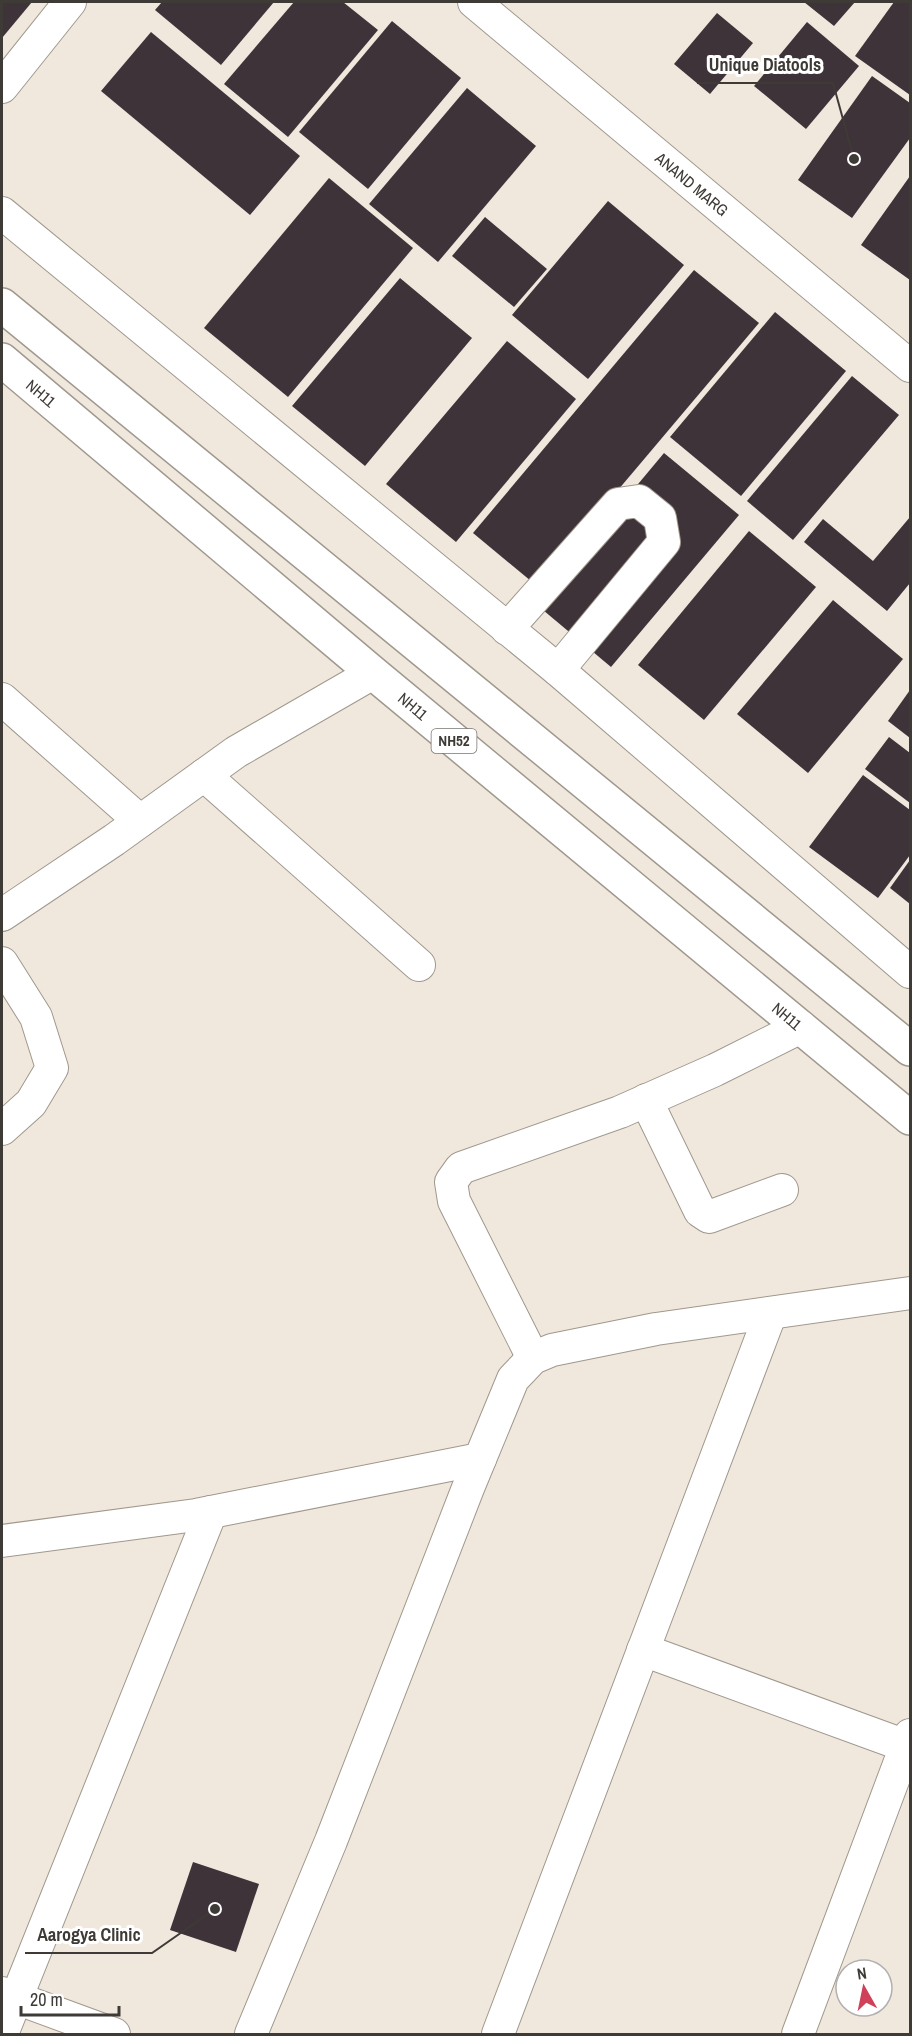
<svg xmlns="http://www.w3.org/2000/svg" width="912" height="2036" viewBox="0 0 912 2036" font-family="'Archivo Narrow',sans-serif">
  <style>
    .building { fill: #3e3339 }
    .lines { fill: none; stroke-linecap: round; stroke-linejoin: round }
    .street-casing { stroke: #a0988d; stroke-width: 34 }
    .highway-casing { stroke: #a0988d; stroke-width: 36 }
    .street { stroke: #fff; stroke-width: 32 }
    .highway { stroke: #fff; stroke-width: 33 }
    .labels { text-anchor: middle; stroke-width: 6; stroke-linejoin: round; paint-order: stroke }
    .shield { fill: #fff; stroke: #787572; stroke-width: 1.5 }
    .shield-label { font-size: 15px; font-weight: bold; fill: #3e3a36 }
    .street-label { font-size: 16px; fill: #3e3a36; stroke: #fff }
    .leader { fill: none; stroke: #3e3a36; stroke-width: 2 }
    .callout-dot { fill: #3e3a36; stroke: #fff; stroke-width: 2 }
    .callout-label { font-size: 18px; text-anchor: middle; font-weight: bold; fill: #3e3a36; stroke: #fff; stroke-width: 6; stroke-linejoin: round; paint-order: stroke }
  </style>
  <rect width="100%" height="100%" fill="#f1e8dd"/>
  <g class="building">
    <polygon points="2,2 32,2 2,38"/>
    <polygon points="162,2 274,2 221,65 155,10"/>
    <polygon points="294,2 343,2 378,30 288,137 224,84"/>
    <polygon points="804,2 855,2 834,26"/>
    <polygon points="894,2 910,2 910,95 855,56"/>
    <polygon points="717,13 753,43 710,94 674,64"/>
    <polygon points="392,21 461,78 368,189 299,132"/>
    <polygon points="807,22 859,66 806,129 754,86"/>
    <polygon points="151,32 300,156 250,215 101,91"/>
    <polygon points="872,76 910,103 910,138 852,218 798,180"/>
    <polygon points="467,88 536,146 438,262 369,204"/>
    <polygon points="910,176 910,280 861,245"/>
    <polygon points="329,178 413,248 288,397 204,328"/>
    <polygon points="608,201 684,265 588,379 512,315"/>
    <polygon points="485,217 547,269 514,307 452,256"/>
    <polygon points="694,270 759,323 537,586 473,533"/>
    <polygon points="400,278 472,338 365,466 292,406"/>
    <polygon points="775,312 846,371 741,496 670,437"/>
    <polygon points="507,341 576,399 456,542 386,484"/>
    <polygon points="852,376 899,415 793,540 747,501"/>
    <polygon points="664,453 739,515 611,667 537,605"/>
    <polygon points="910,517 910,583 887,611 804,542 823,519 873,561"/>
    <polygon points="749,531 816,587 704,720 638,665"/>
    <polygon points="833,600 903,659 808,773 737,714"/>
    <polygon points="910,690 910,738 888,721"/>
    <polygon points="889,737 910,753 910,803 865,769"/>
    <polygon points="863,775 910,810 910,855 878,898 809,847"/>
    <polygon points="910,860 910,904 890,888"/>
    <polygon points="193,1862 259,1884 236,1952 170,1930"/>
  </g>
  <g class="lines">
    <defs>
      <g id="street">
        <polyline points="474,2 910,366"/>
        <polyline points="2,87 70,2"/>
        <polyline points="2,213 558,670 910,972"/>
        <polyline points="507,629 618,504 639,501 660,518 664,542 558,670"/>
        <polyline points="2,699 140,821"/>
        <polyline points="204,775 419,965"/>
        <polyline points="2,915 114,840 236,752 373,673"/>
        <polyline points="2,963 36,1017 52,1068 31,1103 2,1129"/>
        <polyline points="646,1100 700,1211 709,1217 782,1190"/>
        <polyline points="533,1358 454,1201 451,1182 461,1168 620,1112 715,1070 801,1027"/>
        <polyline points="2,1541 196,1515 480,1459"/>
        <polyline points="643,1650 906,1746"/>
        <polyline points="2,1993 114,2034"/>
        <polyline points="2,2034 211,1512"/>
        <polyline points="251,2034 331,1841 468,1488 513,1379 533,1358 552,1350 656,1329 910,1293"/>
        <polyline points="498,2034 770,1315"/>
        <polyline points="798,2034 910,1735"/>
      </g>
      <g id="highway">
        <polyline points="2,305 910,1049"/>
        <polyline points="2,360 373,673 910,1118"/>
      </g>
    </defs>
    <use href="#street" class="street-casing"/>
    <use href="#highway" class="highway-casing"/>
    <use href="#street" class="street"/>
    <use href="#highway" class="highway"/>
  </g>
  <g class="labels">
    <rect class="shield" x="431.5" y="729" width="45" height="24" rx="4.5"/>
    <g class="shield-label">
      <text x="454" y="746">NH52</text>
    </g>
    <g class="street-label">
      <text transform="translate(692 184) rotate(40)" y="6">ANAND MARG</text>
      <text transform="translate(41 393) rotate(40)" y="6">NH11</text>
      <text transform="translate(413 706) rotate(40)" y="6">NH11</text>
      <text transform="translate(787 1016) rotate(40)" y="6">NH11</text>
    </g>
  </g>
  <path class="leader" d="M854 159L833 83H697M215 1909L152 1953H25"/>
  <g class="callout-dot">
    <circle cx="854" cy="159" r="6"/>
    <circle cx="215" cy="1909" r="6"/>
  </g>
  <g class="callout-label">
    <text x="765" y="71">Unique Diatools</text>
    <text x="89" y="1941">Aarogya Clinic</text>
  </g>
  <rect width="912" height="2036" fill="none" stroke="#3e3a36" stroke-width="6"/>
  <g transform="translate(864 1988) rotate(351)"><circle r="28" fill="#ffffff" stroke="#b2b0af" stroke-width="1.5"/>
  <path d="M0-4.5L10 22L0 15L-10 22Z" fill="#d04059"/>
  <text y="-9" font-size="16" font-weight="bold" text-anchor="middle" fill="#3e3a36">N</text>
  </g>
  <path d="M21 2006v9h98v-9" fill="none" stroke="#3e3a36" stroke-width="3"/>
  <text x="30" y="2006" font-size="18" fill="#3e3a36" stroke="#ffffff" stroke-width="4.5" paint-order="stroke">20 m</text>
</svg>
